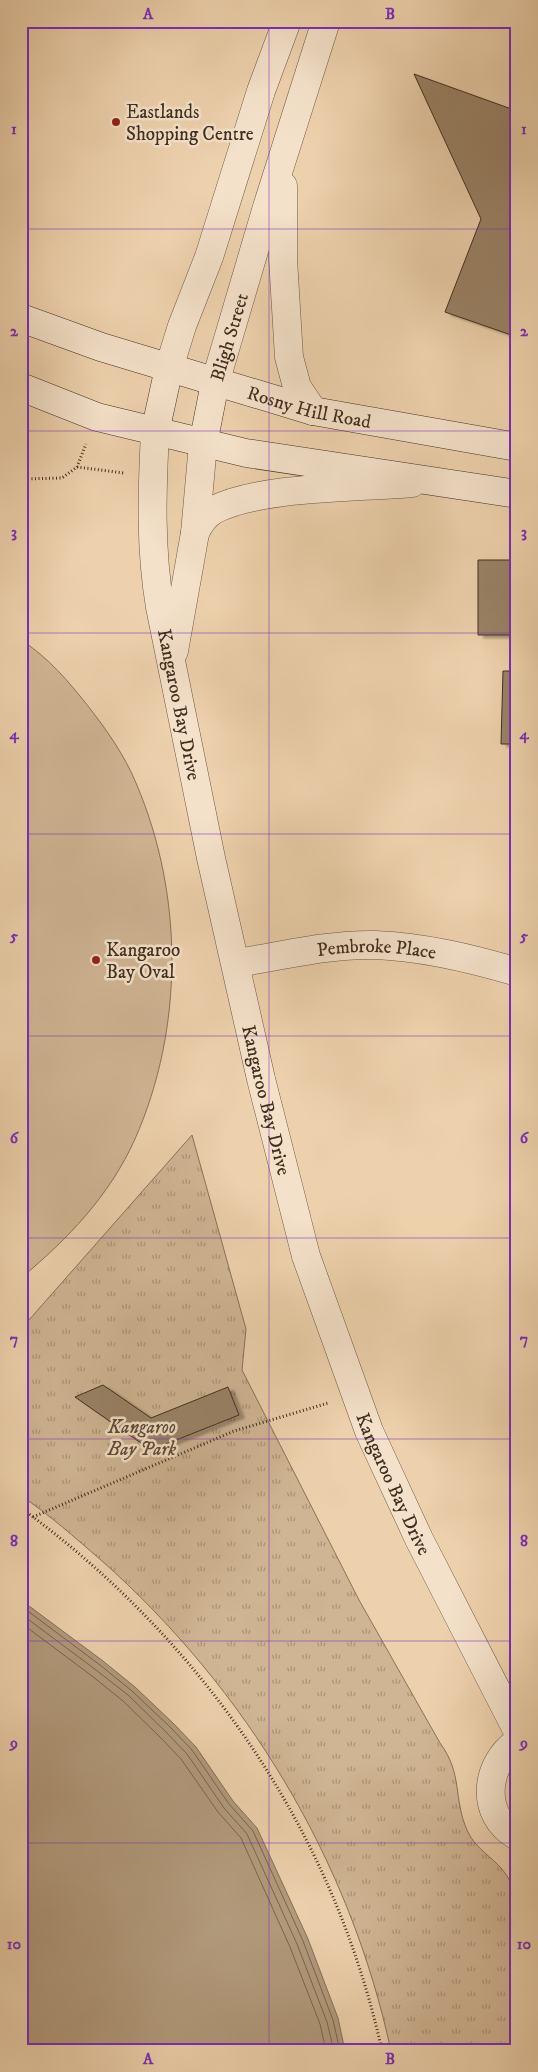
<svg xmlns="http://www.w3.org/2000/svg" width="538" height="2072" viewBox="0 0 538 2072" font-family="'IM FELL DW Pica',serif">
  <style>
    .grass { fill: #d0b594; stroke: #88725a }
    .park { fill: url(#park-tufts); stroke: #88725a }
    .water { fill: #b29a7c; stroke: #846f57 }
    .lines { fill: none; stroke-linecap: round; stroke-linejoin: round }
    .shore { stroke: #79644e; stroke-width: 1 }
    .building { fill: #9a8368; stroke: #402f1f; filter: url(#shadow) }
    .minor-casing { stroke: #6b5842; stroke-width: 29 }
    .tertiary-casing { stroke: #6b5842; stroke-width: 29 }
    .secondary-casing { stroke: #402f1f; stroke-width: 29 }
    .path { stroke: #402f1f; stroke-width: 3; stroke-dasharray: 1 2.5; stroke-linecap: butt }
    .minor { stroke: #f3e1c9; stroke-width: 28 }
    .tertiary { stroke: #f3e1c9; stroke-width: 28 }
    .secondary { stroke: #f3e1c9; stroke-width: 28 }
    .grid { fill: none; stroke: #7b2cbf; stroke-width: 1; stroke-opacity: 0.55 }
    .poi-dot { fill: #8f2418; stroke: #f3e1c9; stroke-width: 2 }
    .labels { text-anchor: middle; stroke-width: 5; stroke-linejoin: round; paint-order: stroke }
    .poi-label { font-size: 19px; fill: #402f1f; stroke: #f3e1c9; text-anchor: start }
    .street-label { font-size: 19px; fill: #402f1f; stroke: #f3e1c9 }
    .park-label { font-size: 19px; font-style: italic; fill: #5d4a36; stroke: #f3e1c9 }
    .neatline { fill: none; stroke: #7b2cbf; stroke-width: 2 }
    .grid-label { font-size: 16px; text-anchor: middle; font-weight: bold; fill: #7b2cbf }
  </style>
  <defs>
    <pattern id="park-tufts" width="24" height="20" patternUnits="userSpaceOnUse" patternTransform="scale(1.25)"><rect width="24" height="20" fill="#d0b594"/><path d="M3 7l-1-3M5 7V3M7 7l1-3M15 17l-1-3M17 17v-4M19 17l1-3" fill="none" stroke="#aa9478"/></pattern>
    <filter id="shadow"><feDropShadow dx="5.5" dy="3" stdDeviation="1" flood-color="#0004"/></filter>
  </defs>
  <rect width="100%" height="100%" fill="#edd1ac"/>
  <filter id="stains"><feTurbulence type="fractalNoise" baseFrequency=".004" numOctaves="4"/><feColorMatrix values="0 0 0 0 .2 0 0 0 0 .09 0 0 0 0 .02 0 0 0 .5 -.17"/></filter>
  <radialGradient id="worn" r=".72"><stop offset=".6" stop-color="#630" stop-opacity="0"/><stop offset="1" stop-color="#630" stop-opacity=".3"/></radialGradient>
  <path class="grass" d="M21 640C48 657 69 682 88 706 106 729 125 756 136 783 184 895 184 1028 135 1139 110 1195 68 1239 21 1278Z"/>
  <path class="park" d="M192 1135 246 1329 242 1370 359 1600 440 1743C463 1774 453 1798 467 1830 475 1850 496 1858 507 1876 511 1882 514 1890 517 1897V2051H391C350 1860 246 1689 101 1560 75 1538 49 1514 21 1496V1329Z"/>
  <polygon class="water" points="21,1600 103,1661 135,1687 174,1724 196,1747 233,1801 257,1828 308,1939 338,2018 345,2051 21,2051"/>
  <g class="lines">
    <g class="shore">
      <polyline points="21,1606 100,1665 132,1691 170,1727 192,1750 229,1804 253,1831 303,1941 333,2020 340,2051"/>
      <polyline points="21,1614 96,1670 128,1695 166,1732 187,1754 224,1808 247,1834 297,1944 327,2022 334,2051"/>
      <polyline points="21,1623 92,1676 123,1701 160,1737 181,1759 218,1812 241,1838 290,1947 320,2024 326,2051"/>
    </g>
  </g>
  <g class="building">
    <polygon points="414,74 517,111 517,337 445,312 481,219"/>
    <polygon points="478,560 517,560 517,611 511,611 511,635 478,635"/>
    <polygon points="503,671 517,671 517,744 501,744"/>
    <polygon points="517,773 517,803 510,796 516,791"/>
    <polygon points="103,1385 151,1418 228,1387 239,1415 151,1450 75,1397"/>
  </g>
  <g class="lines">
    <defs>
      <g id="minor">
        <path id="s1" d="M155 432C152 492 150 548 160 607L211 858 261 1079 306 1256 369 1431 419 1539 517 1730"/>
        <path d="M195 533C199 524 205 515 214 510 260 486 358 488 412 483"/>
        <polyline points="174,651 195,533 203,444"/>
        <path id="s2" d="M236 963C282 956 329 944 375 945 424 947 470 958 517 972"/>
        <path d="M517 1742C485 1764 479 1815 517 1836"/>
      </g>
      <g id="tertiary">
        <polyline points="283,186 283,259 289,357 297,387 313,411"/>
        <polyline points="169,368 182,326 209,257 261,91 287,21"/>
        <path id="s3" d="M215 383 267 207 326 21"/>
      </g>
      <g id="secondary">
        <path id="s4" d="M21 318 101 347 313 411 517 447"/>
        <polyline points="21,387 97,417 246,453 517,494"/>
        <polyline points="155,432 169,368"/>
        <polyline points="203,444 215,383"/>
      </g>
    </defs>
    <use href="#minor" class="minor-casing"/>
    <use href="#tertiary" class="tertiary-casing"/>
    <use href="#secondary" class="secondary-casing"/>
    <g class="path">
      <polyline points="77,467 124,473"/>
      <polyline points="21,479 62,478 77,467 86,444"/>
      <path d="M21 1508C202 1640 334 1831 382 2051"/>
      <polyline points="33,1517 234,1431 328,1403"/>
    </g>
    <use href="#minor" class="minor"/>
    <use href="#tertiary" class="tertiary"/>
    <use href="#secondary" class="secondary"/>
  </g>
  <path class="grid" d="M269 21V2051M21 229H517M21 431H517M21 633H517M21 834H517M21 1036H517M21 1238H517M21 1439H517M21 1641H517M21 1843H517"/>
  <g class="poi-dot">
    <circle cx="116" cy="122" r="5"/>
    <circle cx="96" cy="960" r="5"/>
  </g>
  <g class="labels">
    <g class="poi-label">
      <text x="126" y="118">Eastlands<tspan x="126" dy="22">Shopping Centre</tspan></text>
      <text x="106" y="956">Kangaroo<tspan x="106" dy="22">Bay Oval</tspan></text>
    </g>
    <g class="street-label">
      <text dy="7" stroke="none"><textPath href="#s3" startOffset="48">Bligh Street</textPath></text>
      <text dy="7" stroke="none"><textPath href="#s4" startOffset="302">Rosny Hill Road</textPath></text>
      <text dy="7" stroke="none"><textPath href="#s1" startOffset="275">Kangaroo Bay Drive</textPath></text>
      <text dy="7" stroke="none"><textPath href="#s2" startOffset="142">Pembroke Place</textPath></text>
      <text dy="7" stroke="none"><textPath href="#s1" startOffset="680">Kangaroo Bay Drive</textPath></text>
      <text dy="7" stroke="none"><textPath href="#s1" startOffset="1085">Kangaroo Bay Drive</textPath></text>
    </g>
    <g class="park-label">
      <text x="142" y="1433">Kangaroo<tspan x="142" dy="22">Bay Park</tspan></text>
    </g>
  </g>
  <rect width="538" height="2072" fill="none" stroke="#edd1ac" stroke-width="55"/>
  <rect x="28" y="28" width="482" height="2016" class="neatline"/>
  <g class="grid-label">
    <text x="148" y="19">A</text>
    <text x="390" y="19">B</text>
    <text x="14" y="134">1</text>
    <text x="524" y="134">1</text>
    <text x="14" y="336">2</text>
    <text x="524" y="336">2</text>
    <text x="14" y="537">3</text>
    <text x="524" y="537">3</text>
    <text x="14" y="739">4</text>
    <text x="524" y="739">4</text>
    <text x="14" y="941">5</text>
    <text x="524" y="941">5</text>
    <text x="14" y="1143">6</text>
    <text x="524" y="1143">6</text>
    <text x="14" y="1344">7</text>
    <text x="524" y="1344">7</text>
    <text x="14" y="1546">8</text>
    <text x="524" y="1546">8</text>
    <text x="14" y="1748">9</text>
    <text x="524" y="1748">9</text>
    <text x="14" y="1949">10</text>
    <text x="524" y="1949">10</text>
    <text x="148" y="2064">A</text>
    <text x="390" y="2064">B</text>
  </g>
  <rect width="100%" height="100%" filter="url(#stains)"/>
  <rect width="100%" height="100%" fill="url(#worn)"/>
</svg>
